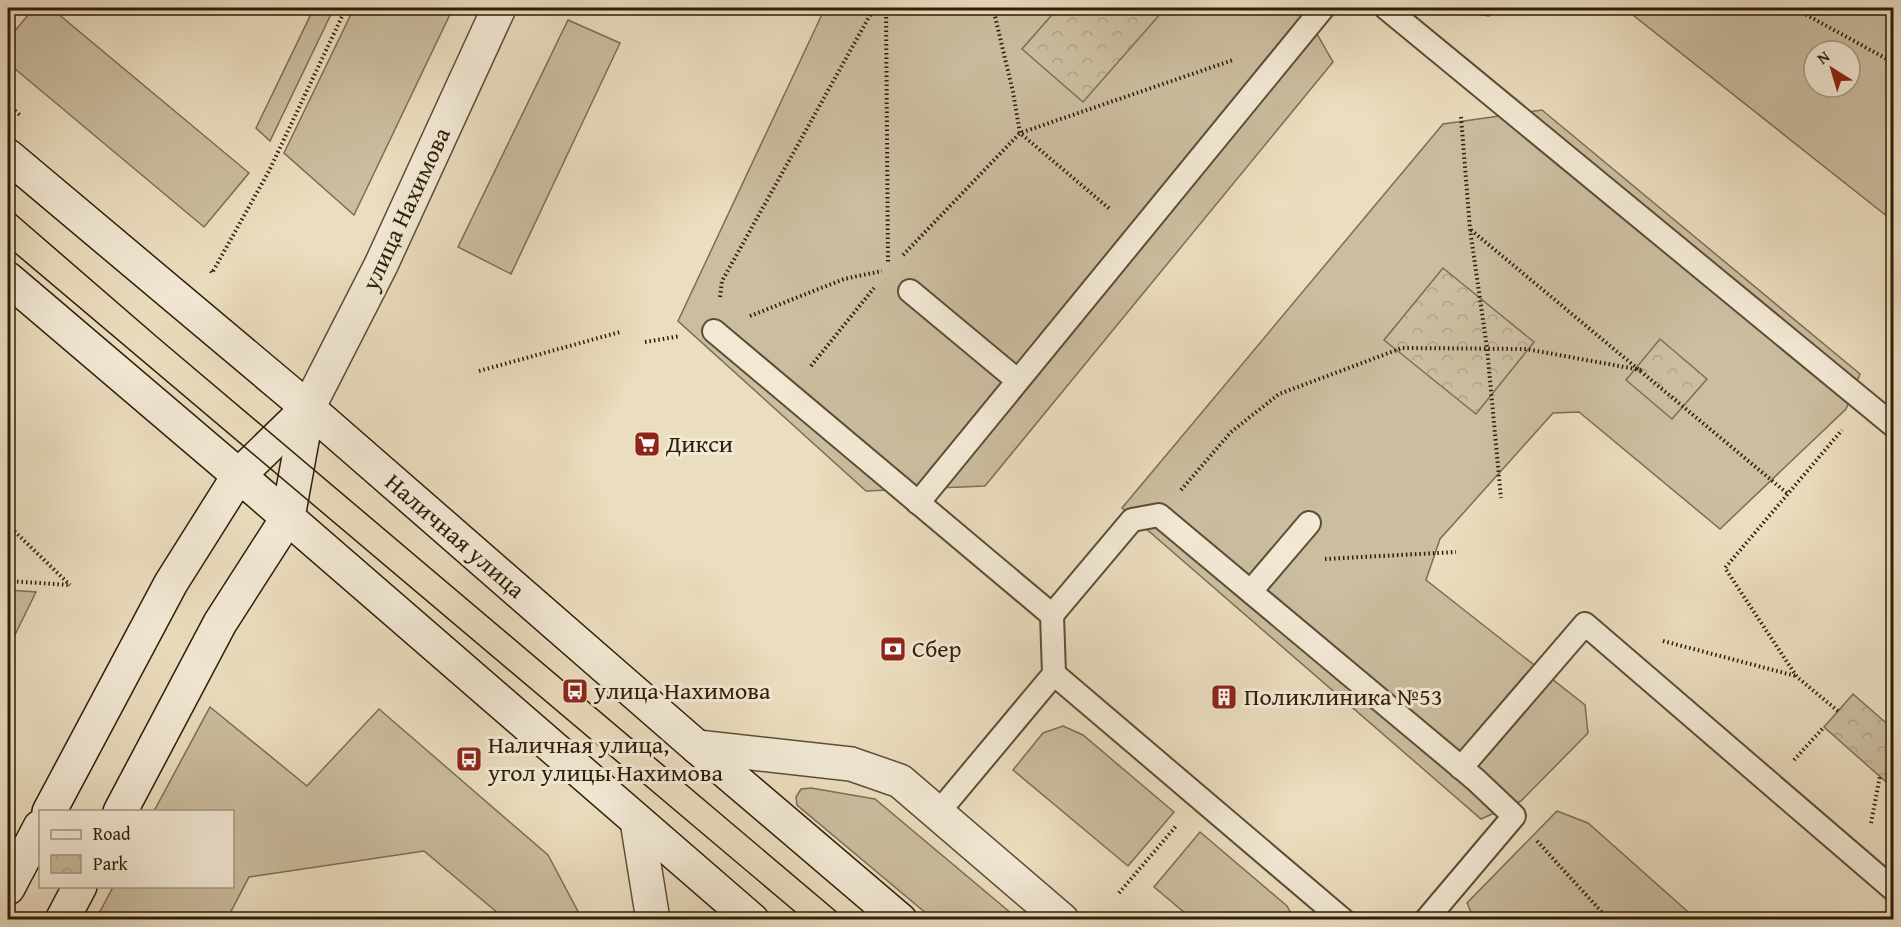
<svg xmlns="http://www.w3.org/2000/svg" width="1901" height="927" viewBox="0 0 1901 927" font-family="'Gentium Book Plus',serif">
  <style>
    .green { fill: #cbbda0; stroke: #7c6e54; stroke-width: 1.5; fill-rule: evenodd }
    .park { fill: url(#park-crowns); stroke: #7c6e54; stroke-width: 1.5 }
    .lines { fill: none; stroke-linecap: round; stroke-linejoin: round }
    .service-casing { stroke: #5c4e36; stroke-width: 26 }
    .minor-casing { stroke: #5c4e36; stroke-width: 36 }
    .secondary-casing { stroke: #2d1e09; stroke-width: 36 }
    .path { stroke: #2d1e09; stroke-width: 4; stroke-dasharray: 1.5 3; stroke-linecap: butt }
    .service { stroke: #f2e9d5; stroke-width: 22 }
    .minor { stroke: #f2e9d5; stroke-width: 33 }
    .secondary { stroke: #f2e9d5; stroke-width: 33 }
    .tram { stroke: #2d1e09; stroke-width: 1.5 }
    .labels { text-anchor: middle; stroke-width: 6; stroke-linejoin: round; paint-order: stroke }
    .street-label { font-size: 24px; fill: #2d1e09; stroke: #f2e9d5 }
    .poi-label { font-size: 24px; fill: #2d1e09; stroke: #f2e9d5; text-anchor: start }
  </style>
  <defs>
    <pattern id="park-crowns" width="20" height="18" patternUnits="userSpaceOnUse" patternTransform="scale(1.5)"><rect width="20" height="18" fill="#cbbda0"/><path d="M2 6a3 3 0 1 1 6 0M12 15a3 3 0 1 1 6 0" fill="none" stroke="#afa288"/></pattern>
  </defs>
  <rect width="100%" height="100%" fill="#ebddbf"/>
  <filter id="stains"><feTurbulence type="fractalNoise" baseFrequency=".00333" numOctaves="4"/><feColorMatrix values="0 0 0 0 .2 0 0 0 0 .09 0 0 0 0 .02 0 0 0 .5 -.17"/></filter>
  <radialGradient id="worn" r=".72"><stop offset=".6" stop-color="#630" stop-opacity="0"/><stop offset="1" stop-color="#630" stop-opacity=".3"/></radialGradient>
  <g class="green">
    <polygon points="34,8 51,8 249,173 204,227 8,63 8,39"/>
    <polygon points="294,8 334,8 270,141 256,128 310,16"/>
    <polygon points="354,8 453,8 354,215 284,153"/>
    <polygon points="825,8 1302,8 1333,62 985,486 866,491 678,321"/>
    <polygon points="1469,8 1496,8 1489,16 1471,13"/>
    <path d="M1624 8H1893V221ZM1814 51H1850V87H1814Z"/>
    <polygon points="568,20 620,43 511,274 458,247"/>
    <polygon points="1542,110 1860,374 1846,409 1720,529 1579,412 1553,413 1440,539 1426,580 1585,705 1588,733 1521,801 1481,819 1122,508 1443,124"/>
    <polygon points="8,590 36,592 8,649"/>
    <polygon points="210,707 307,786 379,709 548,855 582,919 505,919 424,851 249,877 227,919 96,919 113,887 232,886 232,812 154,811"/>
    <polygon points="1063,726 1083,735 1174,812 1128,866 1013,770 1043,733"/>
    <polygon points="811,788 875,799 1018,919 933,919 797,805 796,797 801,789"/>
    <polygon points="1557,811 1588,823 1696,919 1474,919 1467,903"/>
    <polygon points="1200,832 1287,906 1294,919 1192,919 1154,887"/>
  </g>
  <g class="park">
    <polygon points="1058,8 1156,8 1162,12 1083,102 1022,49"/>
    <polygon points="1443,268 1534,342 1476,414 1384,340"/>
    <polygon points="1660,339 1707,379 1672,419 1626,380"/>
    <polygon points="1853,694 1893,729 1893,788 1824,727"/>
  </g>
  <g class="lines">
    <defs>
      <g id="service">
        <polyline points="1386,8 1894,426"/>
        <polyline points="910,291 1017,380"/>
        <polyline points="714,331 1052,615 1054,674 937,814"/>
        <polyline points="918,503 1323,8"/>
        <polyline points="1251,591 1309,523"/>
        <polyline points="1052,615 1132,520 1159,515 1476,780 1514,816 1426,920"/>
        <polyline points="1054,674 1343,920"/>
        <polyline points="1461,768 1585,624 1894,890"/>
      </g>
      <g id="minor">
        <polyline points="308,408 381,265 499,8"/>
        <polyline points="697,747 851,764 900,781 1062,920"/>
        <polyline points="637,821 653,920"/>
      </g>
      <g id="secondary">
        <polyline points="8,156 308,408 697,747 900,920"/>
        <polyline points="8,279 257,491 752,920"/>
        <polyline points="49,812 171,583 239,475 308,408"/>
        <polyline points="120,812 220,623 288,517 308,408"/>
        <polyline points="8,888 40,827"/>
        <polyline points="62,920 80,886"/>
      </g>
    </defs>
    <use href="#service" class="service-casing"/>
    <use href="#minor" class="minor-casing"/>
    <use href="#secondary" class="secondary-casing"/>
    <g class="path">
      <polyline points="886,8 888,264"/>
      <polyline points="993,8 1013,92 1020,133 1111,210"/>
      <polyline points="1794,8 1894,63"/>
      <polyline points="8,105 21,116"/>
      <polyline points="1461,117 1470,229 1487,348 1501,498"/>
      <polyline points="1471,230 1788,494"/>
      <polyline points="903,255 1020,133 1233,60"/>
      <polyline points="211,271 212,273 269,171 346,8"/>
      <polyline points="720,297 722,281 874,8"/>
      <polyline points="750,316 844,279 882,271"/>
      <polyline points="645,342 680,336"/>
      <polyline points="811,366 874,288"/>
      <polyline points="479,371 620,332"/>
      <polyline points="1181,490 1231,432 1279,394 1402,348 1526,349 1641,370"/>
      <polyline points="8,525 70,585"/>
      <polyline points="1325,559 1456,552"/>
      <polyline points="8,581 70,585"/>
      <polyline points="1663,641 1796,676"/>
      <polyline points="1838,711 1797,677 1725,568 1842,430"/>
      <polyline points="1794,760 1824,727"/>
      <polyline points="1871,823 1880,776"/>
      <polyline points="1537,841 1609,920"/>
      <polyline points="1119,893 1177,825"/>
    </g>
    <use href="#service" class="service"/>
    <use href="#minor" class="minor"/>
    <use href="#secondary" class="secondary"/>
    <g class="tram">
      <polyline points="8,208 157,337 846,920"/>
      <polyline points="8,247 805,920"/>
    </g>
  </g>
  <defs>
    <symbol id="supermarket-square" viewBox="-11 -11 22 22"><rect x="-9" y="-9" width="18" height="18" rx="4" fill="#8f2418" stroke="#f2e9d5"/><path d="M-6-5.5h2.5l.6 2H6L4.5 2H-2.5L-4.4-4H-6ZM-1.5 3.2a1.3 1.3 0 1 0 .1 0ZM3 3.2a1.3 1.3 0 1 0 .1 0Z" fill="#fff"/></symbol>
    <symbol id="bank-square" viewBox="-11 -11 22 22"><rect x="-9" y="-9" width="18" height="18" rx="4" fill="#8f2418" stroke="#f2e9d5"/><path d="M-6-4H6V4H-6ZM0-2.3a2.3 2.3 0 1 0 0 4.6a2.3 2.3 0 1 0 0-4.6Z" fill="#fff"/></symbol>
    <symbol id="bus-square" viewBox="-11 -11 22 22"><rect x="-9" y="-9" width="18" height="18" rx="4" fill="#8f2418" stroke="#f2e9d5"/><path d="M-5-6H5V4H4V6H2V4H-2V6H-4V4H-5ZM-3.5-4V0h7V-4ZM-3.5 1.2v1.5H-2V1.2ZM2 1.2v1.5H3.5V1.2Z" fill="#fff"/></symbol>
    <symbol id="building-square" viewBox="-11 -11 22 22"><rect x="-9" y="-9" width="18" height="18" rx="4" fill="#8f2418" stroke="#f2e9d5"/><path d="M-4-6H4V6H1V3H-1V6H-4ZM-2.5-4.3h1.7v1.8h-1.7ZM.8-4.3h1.7v1.8H.8ZM-2.5-1h1.7V.8h-1.7ZM.8-1h1.7V.8H.8Z" fill="#fff"/></symbol>
  </defs>
  <g fill-rule="evenodd">
    <use href="#supermarket-square" x="632" y="429" width="30" height="30"/>
    <use href="#bank-square" x="878" y="634" width="30" height="30"/>
    <use href="#bus-square" x="560" y="676" width="30" height="30"/>
    <use href="#building-square" x="1209" y="682" width="30" height="30"/>
    <use href="#bus-square" x="454" y="744" width="30" height="30"/>
  </g>
  <g class="labels">
    <g class="street-label">
      <text transform="translate(406 209) rotate(-65)" y="8">улица Нахимова</text>
      <text transform="translate(455 536) rotate(41)" y="8">Наличная улица</text>
    </g>
    <g class="poi-label">
      <text x="666" y="452">Дикси</text>
      <text x="912" y="657">Сбер</text>
      <text x="594" y="699">улица Нахимова</text>
      <text x="1244" y="705">Поликлиника №53</text>
      <text x="488" y="753">Наличная улица,<tspan x="488" dy="28">угол улицы Нахимова</tspan></text>
    </g>
  </g>
  <rect width="1901" height="927" fill="none" stroke="#ebddbf" stroke-width="30"/>
  <rect x="9" y="9" width="1883" height="909" fill="none" stroke="#2d1e09" stroke-width="3"/>
  <rect x="15" y="15" width="1871" height="897" fill="none" stroke="#2d1e09" stroke-width="1.5"/>
  <rect x="39" y="810" width="195" height="78" fill="#f2e9d5" stroke="#a39883" stroke-width="1.5"/>
  <rect x="51" y="830" width="30" height="9" fill="#f2e9d5" stroke="#a39883" stroke-width="1.5"/>
  <text x="93" y="840" font-size="18" fill="#2d1e09">Road</text>
  <rect x="51" y="855" width="30" height="18" fill="url(#park-crowns)" stroke="#a39883" stroke-width="1.5"/>
  <text x="93" y="870" font-size="18" fill="#2d1e09">Park</text>
  <g transform="translate(1832 69) rotate(323)"><circle r="28" fill="#f2e9d5" stroke="#a39883" stroke-width="1.5"/>
  <path d="M0-4.5L10 22L0 15L-10 22Z" fill="#8f2418"/>
  <text y="-9" font-size="16" font-weight="bold" text-anchor="middle" fill="#2d1e09">N</text>
  </g>
  <rect width="100%" height="100%" filter="url(#stains)"/>
  <rect width="100%" height="100%" fill="url(#worn)"/>
</svg>
